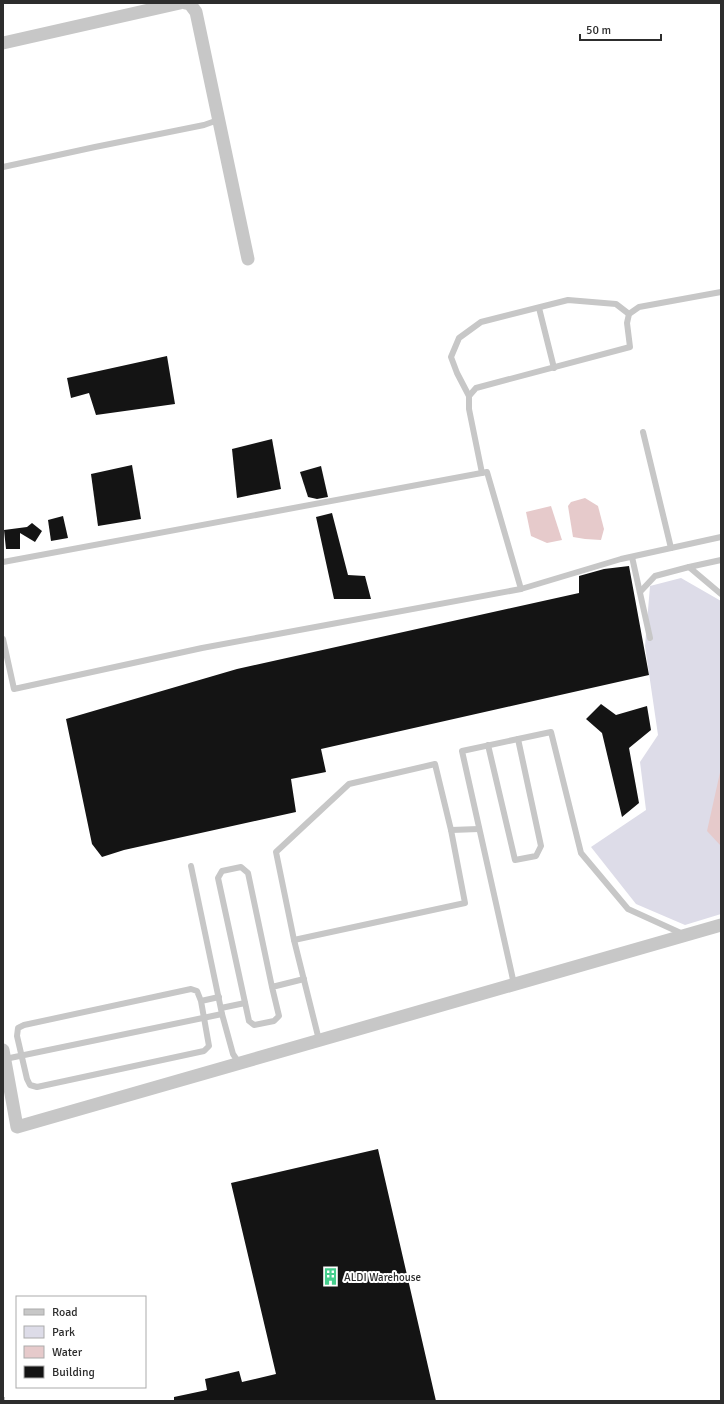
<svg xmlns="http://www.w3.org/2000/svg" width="724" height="1404" viewBox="0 0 724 1404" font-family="Signika,sans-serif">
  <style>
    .green { fill: #dddce8 }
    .water { fill: #e6cacb }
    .building { fill: #141414 }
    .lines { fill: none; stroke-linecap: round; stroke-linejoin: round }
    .lane { stroke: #c7c7c7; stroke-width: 6 }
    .street { stroke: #c7c7c7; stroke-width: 13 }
    .rail { stroke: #828282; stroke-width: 3; stroke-dasharray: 4 3; stroke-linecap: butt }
    .labels { text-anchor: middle; stroke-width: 4; stroke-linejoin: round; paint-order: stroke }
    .poi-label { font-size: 11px; fill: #2d2d2d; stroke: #fff; text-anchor: start }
  </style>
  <rect width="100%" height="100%" fill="#fff"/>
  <polygon class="green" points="681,578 721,601 721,914 685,925 636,904 591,847 646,810 640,762 658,735 645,646 650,586"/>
  <g class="water">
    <polygon points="585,498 598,506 604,529 601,540 585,539 573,537 568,506 571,502"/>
    <polygon points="551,506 562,540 547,543 531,536 526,512"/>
    <polygon points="721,768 721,846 707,831"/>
  </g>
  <g class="building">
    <polygon points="167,356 175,404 96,415 89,393 71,398 67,378"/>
    <polygon points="272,439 281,489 237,498 232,449"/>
    <polygon points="132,465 141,519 98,526 91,474"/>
    <polygon points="321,466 328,497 317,499 308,497 300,472"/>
    <polygon points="332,513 348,575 365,576 371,599 334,599 316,517"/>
    <polygon points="63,516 68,538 51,541 48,520"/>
    <polygon points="32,523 42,531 35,542 20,533 20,549 6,549 4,530 27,527"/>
    <polygon points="629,566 649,675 321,749 326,772 291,779 296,812 124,850 102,857 92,844 66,719 237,669 579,593 579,576 604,569"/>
    <polygon points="601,704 616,715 647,706 651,730 629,748 639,803 622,817 602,733 586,719"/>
    <polygon points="378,1149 436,1401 174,1401 174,1397 207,1390 205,1379 239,1371 242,1382 276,1374 231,1183"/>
  </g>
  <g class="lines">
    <g class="lane">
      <polyline points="3,167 95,147 204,125 218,120 218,118"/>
      <polyline points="539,308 554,368"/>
      <polyline points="469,396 457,373 451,357 459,338 481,322 568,300 616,304 629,314"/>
      <polyline points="643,432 671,548"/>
      <polyline points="482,473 469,409 469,396 476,388 630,347 627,323 629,314 639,307 721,292"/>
      <polyline points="632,557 650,638"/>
      <polyline points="721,560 689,567 721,594"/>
      <polyline points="3,562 487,472 521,589"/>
      <polyline points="640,592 655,576 689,567"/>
      <polyline points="3,639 14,689 202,648 521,589 621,559 721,537"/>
      <polyline points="488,745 515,860 536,856 541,846 518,739"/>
      <polyline points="191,866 222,1014 233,1054 239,1063"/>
      <polyline points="294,940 465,903 451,830"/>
      <polyline points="514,984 462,751 551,732 581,853 628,909 683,934"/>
      <polyline points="272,987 279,1016 274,1021 254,1025 249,1021 218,878 222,871 241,867 248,873 272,987 304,979"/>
      <polyline points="201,1001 209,1046 204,1051 37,1087 30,1085 27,1079 17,1036 18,1028 24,1025 191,989 197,991 201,1001 219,997"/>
      <polyline points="221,1008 245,1003"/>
      <polyline points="319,1040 294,940 276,852 349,784 435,764 451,830 479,829"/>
      <polyline points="5,1059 222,1014"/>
    </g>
    <g class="street">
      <polyline points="185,3 190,4 196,12 248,259"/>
      <polyline points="3,43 180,3"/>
      <polyline points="3,1050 17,1127 721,925"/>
    </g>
    <polyline class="rail" points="3,1397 3,1401"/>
  </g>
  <defs>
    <symbol id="building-bare" viewBox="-9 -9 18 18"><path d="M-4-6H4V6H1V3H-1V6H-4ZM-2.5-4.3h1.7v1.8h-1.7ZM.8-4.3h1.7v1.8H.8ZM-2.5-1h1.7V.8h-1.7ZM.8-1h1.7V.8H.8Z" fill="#45ce8d" stroke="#fff" stroke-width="2.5" paint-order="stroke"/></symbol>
  </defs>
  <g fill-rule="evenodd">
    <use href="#building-bare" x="318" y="1264" width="25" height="25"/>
  </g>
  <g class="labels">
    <g class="poi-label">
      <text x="344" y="1281">ALDI Warehouse</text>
    </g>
  </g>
  <rect width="724" height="1404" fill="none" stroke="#2d2d2d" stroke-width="8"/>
  <rect x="16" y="1296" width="130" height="92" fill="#ffffff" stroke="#ababab"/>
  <rect x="24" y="1309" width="20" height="6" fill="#c7c7c7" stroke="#ababab"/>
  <text x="52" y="1316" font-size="12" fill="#2d2d2d">Road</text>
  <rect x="24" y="1326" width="20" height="12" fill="#dddce8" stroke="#ababab"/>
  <text x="52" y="1336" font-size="12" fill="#2d2d2d">Park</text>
  <rect x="24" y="1346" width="20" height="12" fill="#e6cacb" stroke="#ababab"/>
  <text x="52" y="1356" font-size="12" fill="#2d2d2d">Water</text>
  <rect x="24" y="1366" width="20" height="12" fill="#141414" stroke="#ababab"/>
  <text x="52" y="1376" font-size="12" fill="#2d2d2d">Building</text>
  <path d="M580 34v6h81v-6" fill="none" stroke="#2d2d2d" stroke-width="2"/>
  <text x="586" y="34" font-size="12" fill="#2d2d2d" stroke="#ffffff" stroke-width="3" paint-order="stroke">50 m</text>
</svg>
